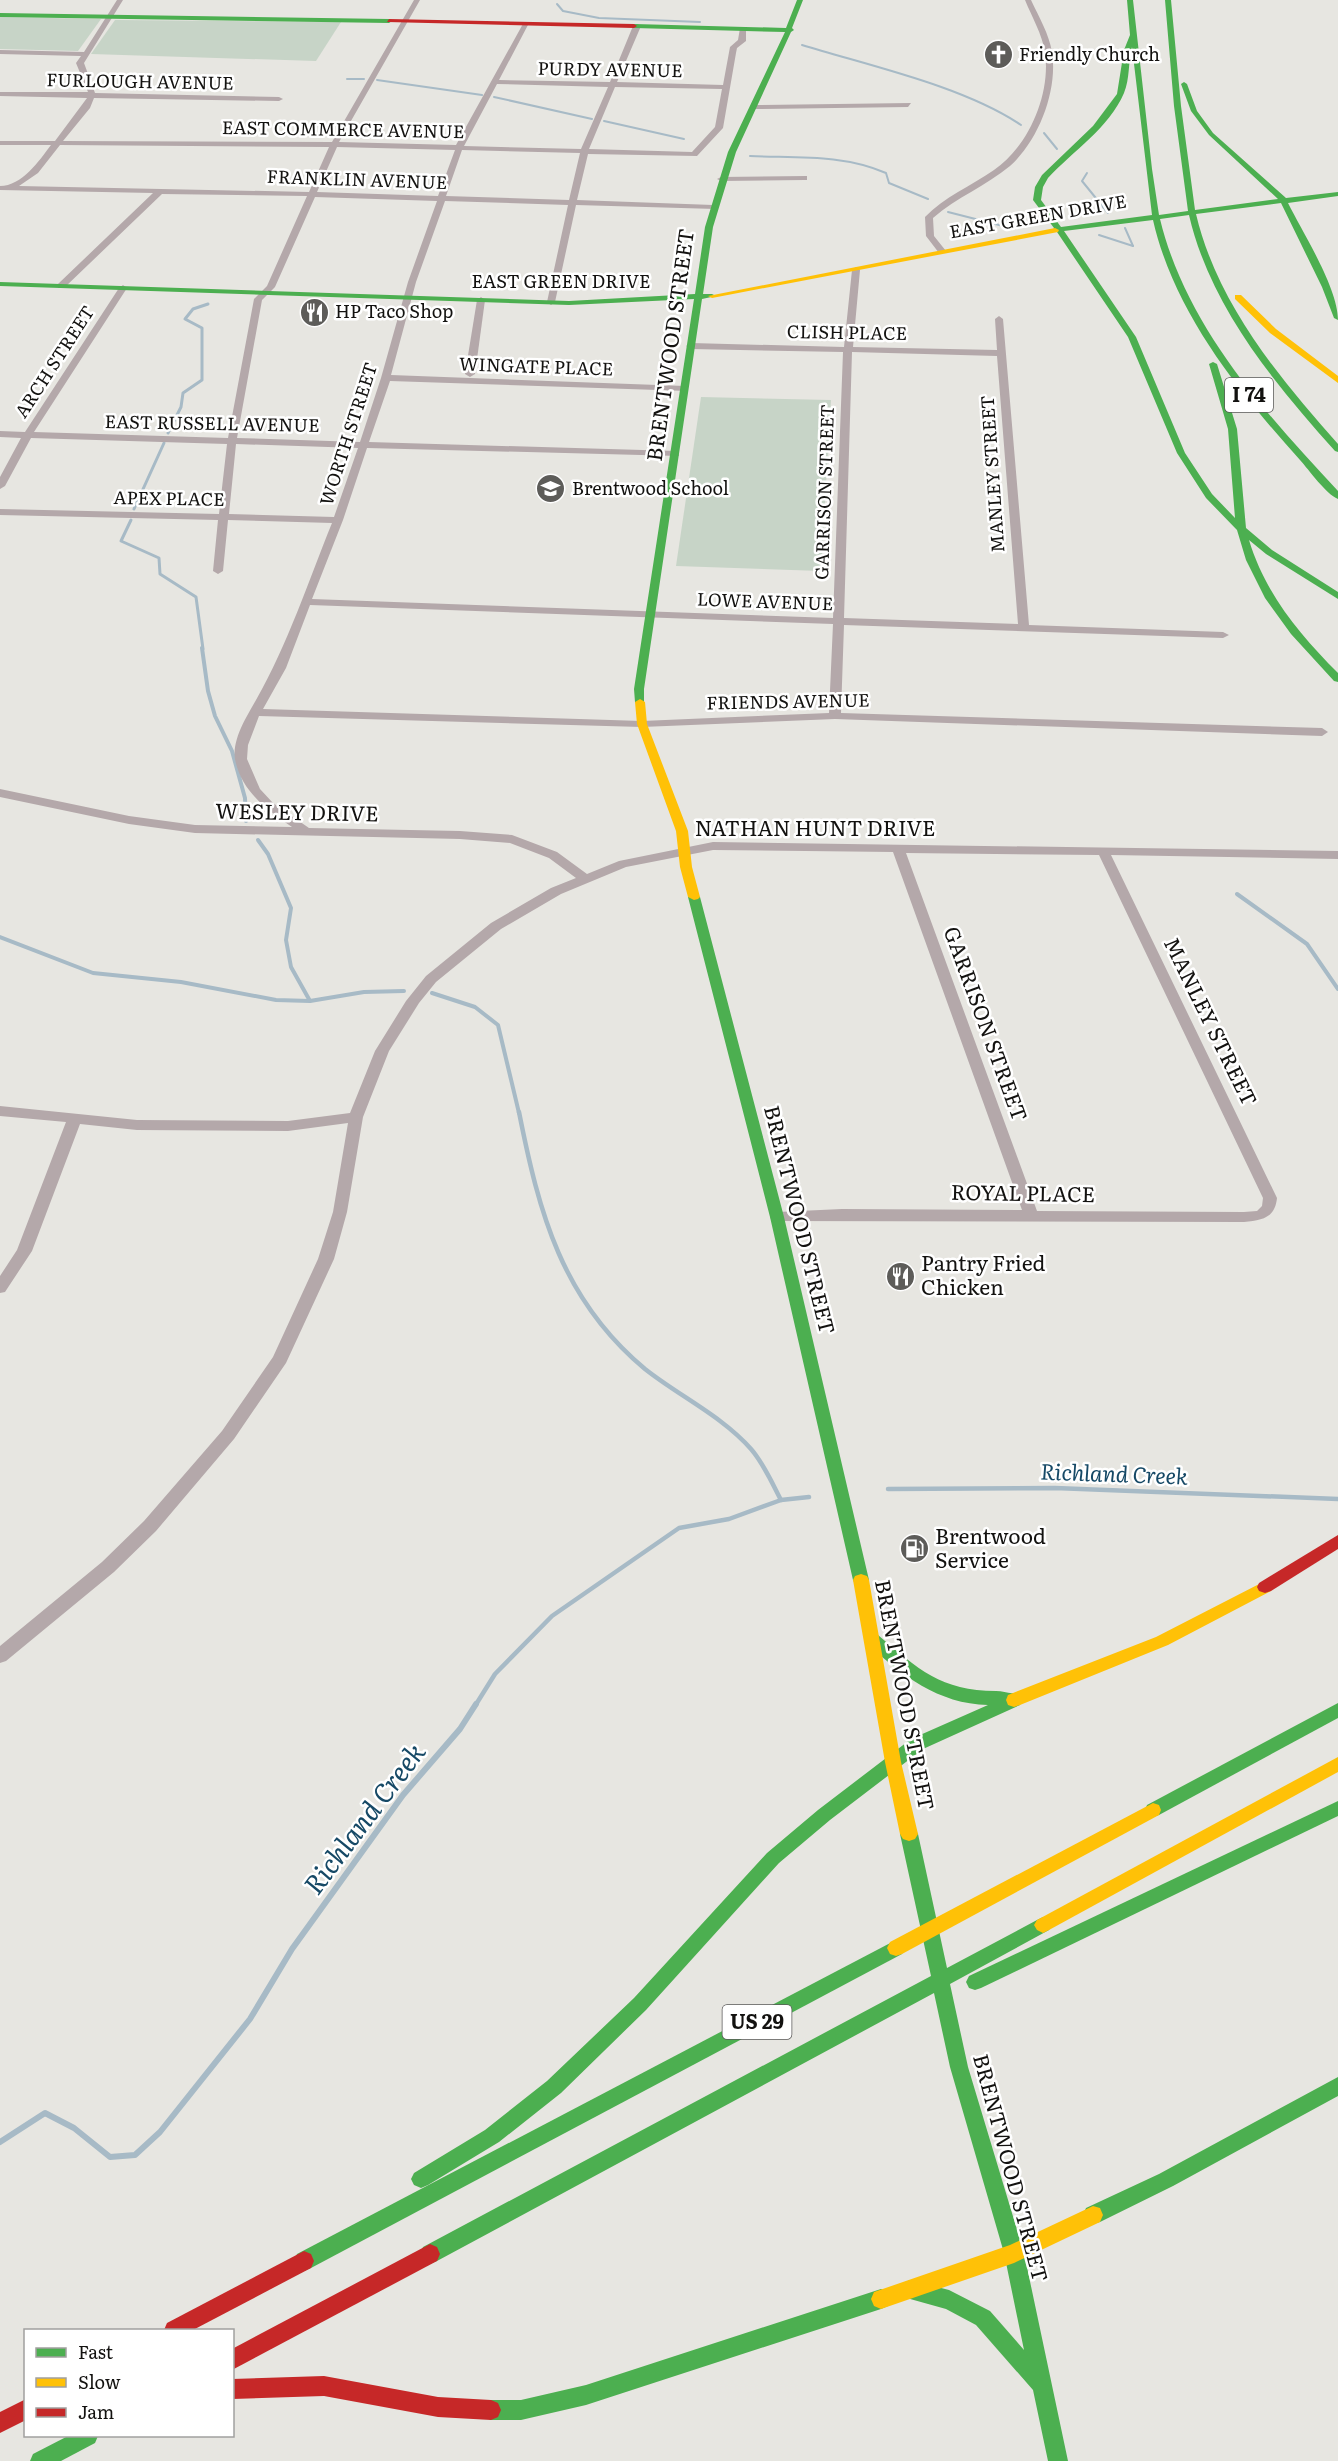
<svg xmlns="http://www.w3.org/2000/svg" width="1338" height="2461" viewBox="0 0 1338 2461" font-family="Literata,serif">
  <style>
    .green { fill: #c7d4c7 }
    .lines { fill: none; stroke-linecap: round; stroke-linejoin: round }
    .stream-far4 { stroke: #a7bac6; stroke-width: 2 }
    .stream-far3 { stroke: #a7bac6; stroke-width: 3 }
    .stream-far2 { stroke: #a7bac6; stroke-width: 4 }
    .stream-far1 { stroke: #a7bac6; stroke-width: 4.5 }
    .stream { stroke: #a7bac6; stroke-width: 6 }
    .street { fill: #b4a8aa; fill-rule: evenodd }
    .fast { fill: #4caf50; fill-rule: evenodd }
    .slow { fill: #ffc107; fill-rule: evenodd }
    .jam { fill: #c62828; fill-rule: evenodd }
    .labels { text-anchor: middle; stroke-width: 5; stroke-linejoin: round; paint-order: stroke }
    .far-poi-label { font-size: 18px; fill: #131210; stroke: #fff; text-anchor: start }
    .far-street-label { font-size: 18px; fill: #131210; stroke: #fff }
    .shield { fill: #fff; stroke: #5a5958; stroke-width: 1.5 }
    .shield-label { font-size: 20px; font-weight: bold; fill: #131210 }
    .street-label { font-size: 21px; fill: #131210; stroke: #fff }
    .poi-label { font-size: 21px; fill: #131210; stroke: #fff; text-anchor: start }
    .water-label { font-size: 22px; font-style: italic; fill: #164966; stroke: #fff }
    .near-water-label { font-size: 27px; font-style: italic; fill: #164966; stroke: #fff }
  </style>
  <rect width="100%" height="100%" fill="#e7e6e1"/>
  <g class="green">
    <polygon points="0,17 101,19 78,51 0,49"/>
    <polygon points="115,20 119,20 341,22 316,61 91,54"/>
    <polygon points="701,397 831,400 821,571 676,566"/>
  </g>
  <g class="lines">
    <g class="stream-far4">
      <polyline points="557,4 563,11 599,18 700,22"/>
      <path d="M802 45C870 66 963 86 1021 125"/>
      <polyline points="347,79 364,79"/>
      <polyline points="377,80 482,95"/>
      <polyline points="494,97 592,119"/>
      <polyline points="604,121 684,139"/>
      <polyline points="1044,133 1057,149"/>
      <path d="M750 156C796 158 843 154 886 173L889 183 928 199"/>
      <polyline points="1087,173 1082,181 1108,213"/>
      <polyline points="948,212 1003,226 1021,227"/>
      <polyline points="1125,228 1133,246"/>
      <polyline points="1099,235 1133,246"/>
    </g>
    <g class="stream-far3">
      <polyline points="168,433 181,407 183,393 202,380 202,328 185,319 193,309 208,304"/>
      <polyline points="134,509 164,443"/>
      <polyline points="131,520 121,541 159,558 160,574 196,597 203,649"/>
    </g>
    <g class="stream-far2">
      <polyline points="202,648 208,691 215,716 232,751 245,798 246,821"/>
      <polyline points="258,840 268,854 291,908 286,940 291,967 310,1001"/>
      <polyline points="1237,894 1307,944 1338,989"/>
      <polyline points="0,937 93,973 181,982 276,1000 310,1001 364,992 404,991"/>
      <polyline points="432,993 475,1007 498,1025 519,1113"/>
    </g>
    <g class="stream-far1">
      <path d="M519 1112C539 1213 562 1300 645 1369 679 1396 722 1416 751 1449 764 1464 772 1483 781 1500"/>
      <polyline points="888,1489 1055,1488 1338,1499"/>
      <polyline points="475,1706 495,1674 552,1616 679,1528 729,1519 781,1500 809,1497"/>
    </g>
    <polyline class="stream" points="0,2142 45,2113 74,2128 110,2157 135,2155 160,2132 250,2019 292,1949 403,1795 460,1729 476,1704"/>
    <g class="street">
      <path d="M117 0H123L84 63 95 93 279 97 283 99 279 101 94 98 90 108 63 141 332 142 414 0H420L339 142 456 145 524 22 529 23 499 80 610 82 633 26 637 24 641 26 617 82 723 85 730 47 738 40 740 28 746 29V41L737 48 736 53 723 128 697 156 588 154 577 200 713 205H716V209L576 205 555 302 551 305 547 302 568 205 445 201 416 282 391 375 685 386 688 387V391L390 381 369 442 676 451 679 452V456L367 448 343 520 312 599 833 618 843 352 691 349 686 346 691 343 844 347 852 270 856 267 860 270 853 347 997 350 995 319 999 316 1003 319 1029 625 1223 632 1229 635 1223 638 844 625 841 713 1322 728 1328 732 1322 736 835 719 642 727 259 716 248 745 247 759 260 789 273 803 309 828 460 831 512 835 557 852 587 874 619 861 713 842 1338 851V859L1111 855 1277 1198C1275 1218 1262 1220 1244 1222L772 1221 770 1217 777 1212 842 1209 1022 1210 893 852 713 850 626 867 561 894 501 929 436 982 419 1003 389 1051 363 1117 347 1212 334 1259 286 1363 234 1439 156 1531 114 1572 6 1661 0 1663V1646L102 1562 144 1521 222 1431 273 1357 318 1259 333 1212 348 1123 288 1131 137 1130 80 1124 32 1251 5 1292 0 1293V1276L17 1250 66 1122 0 1116V1106L137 1120 288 1121 350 1113 375 1051 406 1001 426 976 491 923 551 888 576 878 549 858 510 843 460 839 195 833 129 824 0 797V789L129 816 195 825 292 827C267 810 241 791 235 759 232 739 247 716 256 700 288 644 308 582 332 523L228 520 223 571 218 574 213 571 218 520 0 515V509L219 514 227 444 31 438 5 486 0 489V477L21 438 0 437V431L25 432 119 288 123 285 127 288 34 432 228 438 254 299 267 286 307 196 162 194 64 288H58V284L153 193 0 190V186C22 186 39 161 51 145H0V141H55L87 98 0 96V92H88L76 63 81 56 0 54V50L84 52ZM497 84 608 87 581 149 464 146ZM615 87 722 89 715 127 692 152 589 149ZM60 145 329 147 309 192 19 186 38 173ZM337 147 455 150 438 196 317 192ZM462 150 580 153 569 200 446 196ZM315 197 437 201 408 282 381 378 360 442 237 438 262 300 275 287ZM852 352 997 356 1018 624 844 618ZM236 444 358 448 334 517 229 514ZM310 605 833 624 829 713 642 721 263 709 286 668ZM906 853 1099 855 1263 1198 1262 1206 1257 1211 1244 1212 1037 1211Z"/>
      <path d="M1025 0H1031C1039 17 1049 34 1052 52 1058 90 1039 140 1010 166 986 186 957 197 933 218L934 236 946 251 939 253 926 236 925 217C944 197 971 186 994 170 1029 146 1051 94 1045 52 1042 34 1032 17 1025 0Z"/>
      <polygon points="911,103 908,107 755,109 751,107 755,105"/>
      <polygon points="807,176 807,180 804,180 721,181 717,179 721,177"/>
      <polygon points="481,297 485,300 475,374 470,377 465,374 477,300"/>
    </g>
    <g class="fast">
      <polygon points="797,0 803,0 792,28 794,30 791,32 736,152 713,227 703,294 712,294 716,296 702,299 644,689 644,704 640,705 635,702 634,689 694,299 569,305 0,286 0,282 569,301 695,294 705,227 728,152 785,32 634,28 631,26 634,24 786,28"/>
      <path d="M1127 0H1133L1152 169 1159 215 1188 211 1174 106 1165 0H1171L1181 106 1195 210 1278 199 1209 135 1191 111 1181 84 1184 82 1187 84 1197 111 1213 133 1286 198 1338 192V196L1288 203C1303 233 1338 288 1338 320L1334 318 1322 287 1281 203 1196 214C1217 303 1279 378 1338 444V452L1335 451C1274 383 1210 306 1189 215L1160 219C1186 326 1265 413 1338 491V499C1326 494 1309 470 1300 460 1238 391 1174 312 1153 220L1064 231 1136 337 1185 453 1212 494 1235 518 1228 429 1209 364 1213 362 1217 364 1237 429 1246 528 1272 550 1338 592V599L1266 554 1249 540C1265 593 1299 634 1338 673V682L1334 681 1291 634 1265 598 1246 560 1237 530 1206 498 1177 453 1128 337 1057 232H1052L1054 228 1033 200 1035 187 1042 175 1093 126 1117 94 1124 50 1130 35ZM1132 47 1152 215 1061 227 1041 200 1043 187 1048 178C1073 151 1109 128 1124 93 1130 79 1128 62 1132 47Z"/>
      <polygon points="0,13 389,19 392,21 389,23 0,17"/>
      <polygon points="694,894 700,897 784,1217 869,1580 867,1584 861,1586 855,1584 853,1580 770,1217 688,897"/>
      <path d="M872 1633 878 1635C918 1669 941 1691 996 1691 1003 1691 1009 1694 1014 1693L1020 1695 1022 1700 1020 1705 923 1749 830 1820 779 1863 646 2010 561 2093 499 2142 428 2185 421 2188 414 2185 411 2179 414 2173 485 2130 547 2081 634 1998 767 1853 818 1810 911 1739 988 1705C938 1704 902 1675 866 1643L864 1639 866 1635Z"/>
      <polygon points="1338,1703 1338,1718 1159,1815 1153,1817 1147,1815 1145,1810 1147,1805"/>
      <polygon points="1338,1801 1338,1816 981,1988 975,1990 969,1988 966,1982 969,1976"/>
      <polygon points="909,1827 915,1829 918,1834 947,1968 1037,1920 1043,1917 1049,1920 1052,1925 1049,1930 950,1984 968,2067 1024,2253 1068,2461 1048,2461 1033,2390 976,2325 946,2309 903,2297 900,2290 903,2283 910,2280 949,2290 990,2311 1024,2350 1004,2253 950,2067 934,1993 437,2261 430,2264 423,2261 420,2254 423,2247 931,1976 900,1834 903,1829"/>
      <polygon points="896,1940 902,1942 905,1948 902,1954 311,2268 304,2271 297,2268 294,2261 297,2254"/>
      <polygon points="1338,2077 1338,2096 1173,2186 1100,2222 1093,2224 1086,2222 1083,2215 1086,2208 1159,2174"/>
      <polygon points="881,2289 888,2292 891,2299 888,2306 881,2309 586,2405 521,2420 491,2420 484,2417 481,2410 484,2403 491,2400 521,2400 586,2385"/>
      <polygon points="68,2436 98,2436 95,2443 61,2461 30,2461 33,2454"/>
    </g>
    <g class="slow">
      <polygon points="1055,228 1059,230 1058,232 712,298 708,296"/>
      <polygon points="1235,295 1241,295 1276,329 1338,376 1338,383 1270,333 1235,299"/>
      <polygon points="640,699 645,702 647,724 688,831 692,867 700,897 698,899 694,900 688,897 680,867 676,831 637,724 635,702"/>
      <polygon points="861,1574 867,1576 869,1580 901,1762 918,1834 915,1839 909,1841 903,1839 900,1834 885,1762 853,1580 855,1576"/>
      <polygon points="1265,1581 1271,1583 1273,1587 1271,1591 1168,1645 1020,1705 1014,1707 1008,1705 1006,1700 1008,1695 1156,1637"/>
      <polygon points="1338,1757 1338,1772 1049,1930 1043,1933 1037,1930 1034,1925 1037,1920"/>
      <polygon points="1153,1803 1159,1805 1161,1810 1159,1815 902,1954 896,1956 890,1954 887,1948 890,1942"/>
      <polygon points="1093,2206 1100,2208 1103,2215 1100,2222 1014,2263 881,2309 874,2306 871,2299 874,2292 1010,2245"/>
    </g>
    <g class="jam">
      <polygon points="389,19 634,24 637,26 634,28 387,22"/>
      <polygon points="1338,1535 1338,1549 1271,1591 1265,1593 1259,1591 1257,1587 1259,1583"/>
      <polygon points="430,2244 437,2247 440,2254 437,2261 232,2370 232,2349"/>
      <polygon points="304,2251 311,2254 314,2261 311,2268 193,2330 164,2330 167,2323"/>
      <polygon points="324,2376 438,2397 491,2400 498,2403 501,2410 498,2417 491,2420 438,2417 324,2396 232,2399 232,2379"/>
      <polygon points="26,2399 26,2420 0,2433 0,2412"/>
    </g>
  </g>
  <defs>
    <symbol id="church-disc" viewBox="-11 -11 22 22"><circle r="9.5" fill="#5d5c59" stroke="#fff"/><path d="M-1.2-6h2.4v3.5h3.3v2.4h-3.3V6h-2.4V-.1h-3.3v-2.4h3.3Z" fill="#fff"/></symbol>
    <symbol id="restaurant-disc" viewBox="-11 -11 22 22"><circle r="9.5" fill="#5d5c59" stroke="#fff"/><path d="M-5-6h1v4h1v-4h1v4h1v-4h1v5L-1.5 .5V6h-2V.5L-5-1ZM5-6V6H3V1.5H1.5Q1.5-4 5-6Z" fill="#fff"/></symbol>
    <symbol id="school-disc" viewBox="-11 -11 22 22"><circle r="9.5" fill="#5d5c59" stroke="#fff"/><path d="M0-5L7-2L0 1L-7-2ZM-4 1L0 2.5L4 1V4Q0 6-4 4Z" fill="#fff"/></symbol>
    <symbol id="fuel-disc" viewBox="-11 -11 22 22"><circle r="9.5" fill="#5d5c59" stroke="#fff"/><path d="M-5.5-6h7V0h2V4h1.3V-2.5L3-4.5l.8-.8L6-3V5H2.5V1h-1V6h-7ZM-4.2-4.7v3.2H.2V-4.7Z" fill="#fff"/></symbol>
  </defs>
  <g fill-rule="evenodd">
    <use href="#church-disc" x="982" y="38" width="33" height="33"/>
    <use href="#restaurant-disc" x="298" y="296" width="33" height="33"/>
    <use href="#school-disc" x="534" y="472" width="33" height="33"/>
    <use href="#restaurant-disc" x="884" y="1260" width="33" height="33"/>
    <use href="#fuel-disc" x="898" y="1532" width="33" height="33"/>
  </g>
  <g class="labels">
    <g class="far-poi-label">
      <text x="1019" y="61">Friendly Church</text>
      <text x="335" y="318">HP Taco Shop</text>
      <text x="572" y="495">Brentwood School</text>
    </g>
    <g class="far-street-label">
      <text transform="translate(610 70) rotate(1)" y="6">PURDY AVENUE</text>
      <text transform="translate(140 82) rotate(1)" y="6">FURLOUGH AVENUE</text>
      <text transform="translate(343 130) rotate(1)" y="6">EAST COMMERCE AVENUE</text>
      <text transform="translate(357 180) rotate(2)" y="6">FRANKLIN AVENUE</text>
      <text transform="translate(1038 217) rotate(-10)" y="6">EAST GREEN DRIVE</text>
      <text x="561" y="288">EAST GREEN DRIVE</text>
      <text transform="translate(847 333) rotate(1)" y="6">CLISH PLACE</text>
      <text transform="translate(55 362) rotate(-57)" y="6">ARCH STREET</text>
      <text transform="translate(536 367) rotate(2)" y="6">WINGATE PLACE</text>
      <text transform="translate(212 424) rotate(1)" y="6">EAST RUSSELL AVENUE</text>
      <text transform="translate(349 434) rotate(-72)" y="6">WORTH STREET</text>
      <text transform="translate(993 474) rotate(-94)" y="6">MANLEY STREET</text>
      <text transform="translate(825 492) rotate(-88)" y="6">GARRISON STREET</text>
      <text transform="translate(169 499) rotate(1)" y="6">APEX PLACE</text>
      <text transform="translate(765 602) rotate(2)" y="6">LOWE AVENUE</text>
      <text transform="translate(788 702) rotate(-1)" y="6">FRIENDS AVENUE</text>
    </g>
    <g class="shield">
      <rect x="1225" y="378" width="48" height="34" rx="4.5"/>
      <rect x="722.5" y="2005" width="69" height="34" rx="4.5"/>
    </g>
    <g class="shield-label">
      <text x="1249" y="402">I 74</text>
      <text x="757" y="2029">US 29</text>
    </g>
    <g class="street-label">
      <text transform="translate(671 345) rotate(-82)" y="7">BRENTWOOD STREET</text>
      <text transform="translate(297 813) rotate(1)" y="7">WESLEY DRIVE</text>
      <text x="815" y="836">NATHAN HUNT DRIVE</text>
      <text transform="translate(1210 1022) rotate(64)" y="7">MANLEY STREET</text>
      <text transform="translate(985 1024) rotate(70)" y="7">GARRISON STREET</text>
      <text transform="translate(1023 1194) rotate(1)" y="7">ROYAL PLACE</text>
      <text transform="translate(799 1220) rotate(76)" y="7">BRENTWOOD STREET</text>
      <text transform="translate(904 1695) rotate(79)" y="7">BRENTWOOD STREET</text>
      <text transform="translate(1010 2168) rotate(75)" y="7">BRENTWOOD STREET</text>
    </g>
    <g class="poi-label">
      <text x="921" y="1271">Pantry Fried<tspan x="921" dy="24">Chicken</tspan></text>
      <text x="935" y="1544">Brentwood<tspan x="935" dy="24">Service</tspan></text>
    </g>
    <g class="water-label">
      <text transform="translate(1114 1474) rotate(2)" y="8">Richland Creek</text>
    </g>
    <g class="near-water-label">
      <text transform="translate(365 1819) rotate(-53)" y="9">Richland Creek</text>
    </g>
  </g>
  <rect x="24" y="2329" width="210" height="108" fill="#ffffff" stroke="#a1a09f" stroke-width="1.5"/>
  <rect x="36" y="2348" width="30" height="9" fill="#4caf50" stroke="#a1a09f" stroke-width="1.5"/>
  <text x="78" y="2359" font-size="18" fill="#131210">Fast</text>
  <rect x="36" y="2378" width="30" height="9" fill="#ffc107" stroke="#a1a09f" stroke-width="1.5"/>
  <text x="78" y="2389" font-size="18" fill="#131210">Slow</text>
  <rect x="36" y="2408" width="30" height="9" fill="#c62828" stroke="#a1a09f" stroke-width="1.5"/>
  <text x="78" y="2419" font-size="18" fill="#131210">Jam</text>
</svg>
